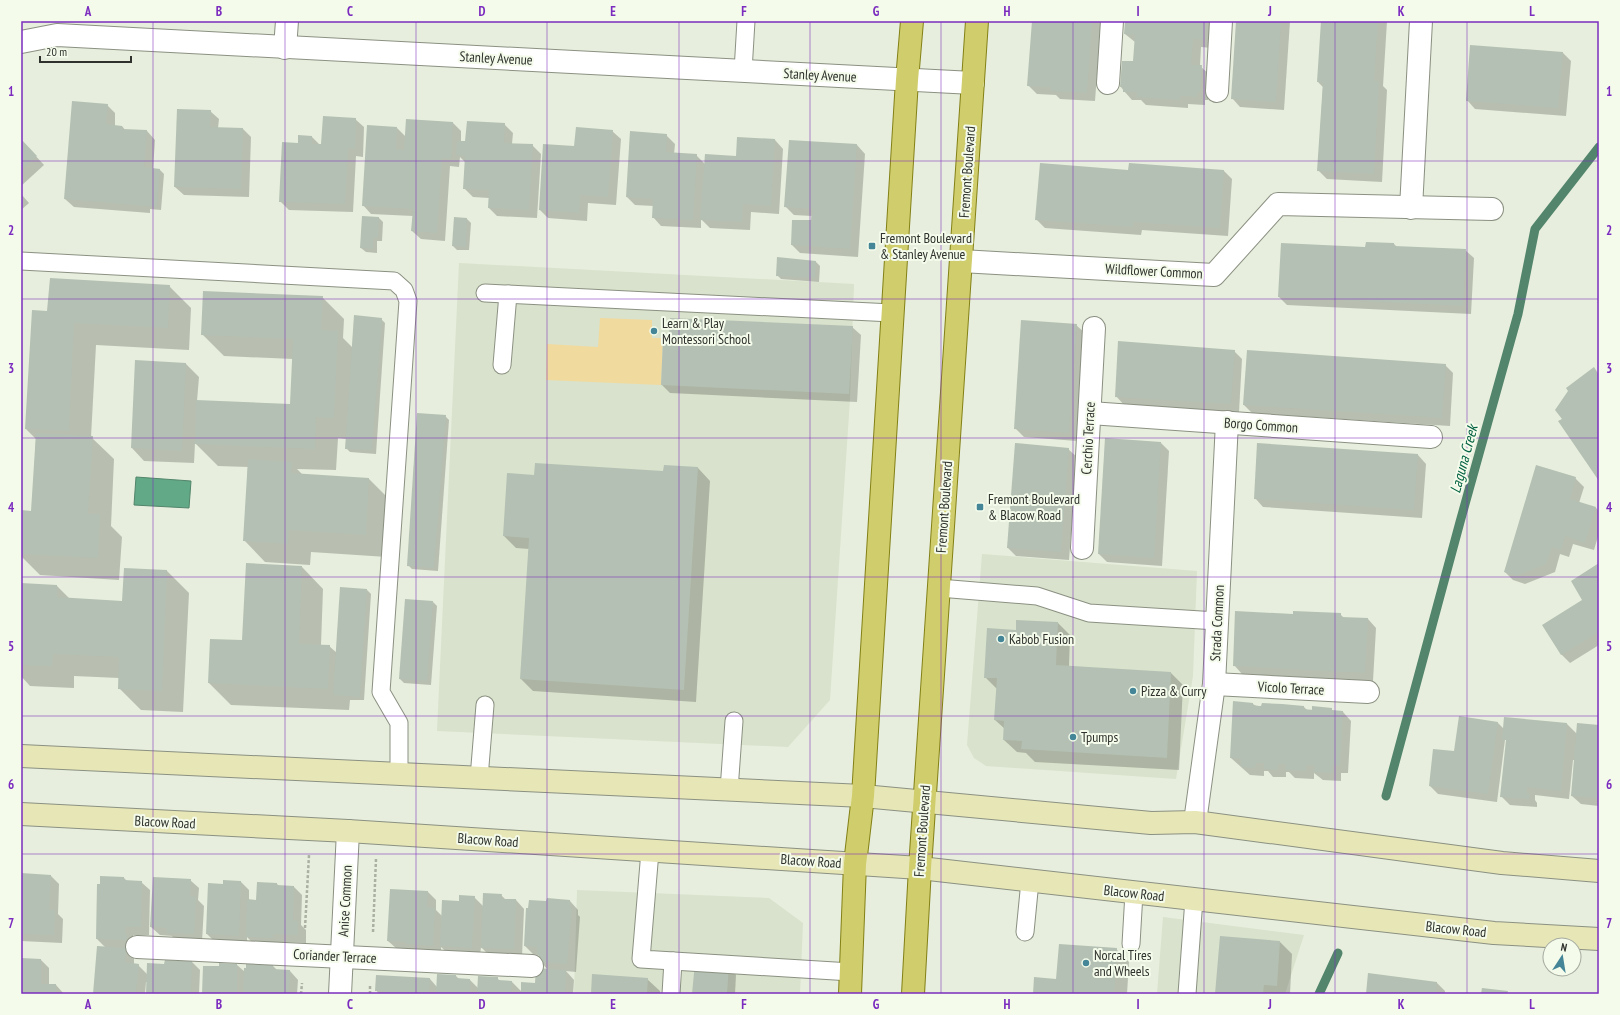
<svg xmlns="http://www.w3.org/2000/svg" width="1620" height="1015" viewBox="0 0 1620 1015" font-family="'PT Sans Narrow',sans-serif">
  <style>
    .built { fill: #d9e2cc }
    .green { fill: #f1da9e }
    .water { fill: #61a987; stroke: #52856c }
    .shadow { fill: #0003 }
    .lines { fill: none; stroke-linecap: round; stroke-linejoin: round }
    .stream { stroke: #52856c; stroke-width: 9 }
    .building { fill: #b4c0b3 }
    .lane-casing { stroke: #8b9182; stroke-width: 19 }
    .street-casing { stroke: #8b9182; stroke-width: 24 }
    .secondary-casing { stroke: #8b9182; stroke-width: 24 }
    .primary-casing { stroke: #838116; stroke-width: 24 }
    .path { stroke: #abb0a3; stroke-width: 2.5; stroke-dasharray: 3 2; stroke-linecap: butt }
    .lane { stroke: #fff; stroke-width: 17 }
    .street { stroke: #fff; stroke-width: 22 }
    .secondary { stroke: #e7e6b6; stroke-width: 22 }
    .primary { stroke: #d0cd6c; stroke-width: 22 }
    .grid { fill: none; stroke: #7b2cbf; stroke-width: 1; stroke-opacity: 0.55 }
    .poi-dot { fill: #448697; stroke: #f4fbeb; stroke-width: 1.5 }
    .labels { text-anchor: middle; stroke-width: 4; stroke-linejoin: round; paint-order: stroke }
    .street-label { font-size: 14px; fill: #2f322c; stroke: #f4fbeb }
    .poi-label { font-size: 14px; fill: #2f322c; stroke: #f4fbeb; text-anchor: start }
    .water-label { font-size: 15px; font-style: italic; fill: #046343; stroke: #f4fbeb }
    .neatline { fill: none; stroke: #7b2cbf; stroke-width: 1.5 }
    .grid-label { font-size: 13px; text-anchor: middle; font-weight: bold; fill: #7b2cbf }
  </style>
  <rect width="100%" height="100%" fill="#e7eedd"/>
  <g class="built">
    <polygon points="459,263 854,284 850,399 830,700 788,747 437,731"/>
    <polygon points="982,554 1197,571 1193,676 1176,779 986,766 974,758 967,745"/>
    <polygon points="577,890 769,898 803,923 800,994 574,994"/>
    <polygon points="1163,917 1304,935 1285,994 1157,994"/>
  </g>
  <polygon class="green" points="600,318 652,320 652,338 663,338 661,385 546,380 547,344 598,347"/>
  <polygon class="water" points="136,477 191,481 189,508 134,505"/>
  <g class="shadow">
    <polygon points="1033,21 1101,21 1095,101 1060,99 1056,95 1037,94 1028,85"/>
    <polygon points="1126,21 1212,21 1212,48 1201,47 1200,66 1210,75 1208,100 1205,100 1205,105 1188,104 1188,108 1146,105 1141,100 1132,100 1124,91 1121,87 1134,63 1135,42 1125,34"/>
    <polygon points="1237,21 1290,21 1284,110 1240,107 1232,98"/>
    <polygon points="1322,21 1387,21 1383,86 1387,90 1382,182 1327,179 1318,170 1323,87 1318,82"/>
    <polygon points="1563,53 1571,61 1566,116 1475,109 1467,100"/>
    <polygon points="107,105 115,113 115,126 122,126 125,130 147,131 155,140 153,169 160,170 164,174 161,210 150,209 150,213 74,207 65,199"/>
    <polygon points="210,111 219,119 218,128 243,129 251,137 249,197 184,195 175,187"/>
    <polygon points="355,119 364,127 363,157 356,156 353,212 289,210 280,201 299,144 312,137 320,145"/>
    <polygon points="453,123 461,131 461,142 466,142 504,124 513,133 512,144 532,145 541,154 537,218 497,216 489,208 489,198 473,197 464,188 466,163 460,157 459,167 450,166 445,241 421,239 412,231 413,216 371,214 363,205 397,128 405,136"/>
    <polygon points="612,131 621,139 616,205 588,203 587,221 548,218 540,210 575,147"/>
    <polygon points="666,135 675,144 674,154 696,155 705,164 736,157 775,140 783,149 779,214 751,212 750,230 710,228 701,219 701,228 661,226 653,217 654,206 635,205 627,197"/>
    <polygon points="21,140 44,165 21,186"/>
    <polygon points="857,145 865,154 858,257 800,253 792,245 812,222 812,216 794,215 785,206"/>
    <polygon points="1129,171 1224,171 1232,179 1228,236 1142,230 1141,235 1045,228 1036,219"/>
    <polygon points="21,194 29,203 21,210"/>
    <polygon points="363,217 379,218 383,222 382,241 377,241 377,253 366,252 361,248"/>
    <polygon points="467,219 471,223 469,250 457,250 453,246"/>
    <polygon points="1394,244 1397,247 1465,250 1474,258 1471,314 1287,305 1279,297 1366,248"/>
    <polygon points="778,259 816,262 820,266 819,282 781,279 777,275"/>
    <polygon points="169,286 191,308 189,350 96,345 91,437 114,459 111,526 122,537 119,580 40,575 21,556 21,511 32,512 36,439 26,429 48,312"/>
    <polygon points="322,297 344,319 343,338 353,348 381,319 385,323 376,454 350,452 346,448 346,439 338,438 336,470 297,469 303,475 369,479 391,501 387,557 311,552 310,565 265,562 244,540 248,467 218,466 195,443 194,463 144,461 132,448 136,361 186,364 199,377 197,401 291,405 293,359 224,356 202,334"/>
    <polygon points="1076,325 1085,333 1077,441 1024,437 1015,428"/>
    <polygon points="852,327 861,335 857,402 670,393 662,385"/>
    <polygon points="1234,351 1242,359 1239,412 1124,405 1116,396"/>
    <polygon points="1445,365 1453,373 1450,426 1252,413 1244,405"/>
    <polygon points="445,416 449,420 438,571 412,569 408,565"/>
    <polygon points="1161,443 1169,451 1162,566 1107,562 1099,554"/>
    <polygon points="1068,449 1077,457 1069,560 1016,556 1008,548"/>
    <polygon points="1418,455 1426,464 1422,518 1263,507 1255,498"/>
    <polygon points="698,468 710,481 696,702 533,691 521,679 529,549 516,548 504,536 535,476 664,472"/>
    <polygon points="1575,478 1584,487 1579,503 1596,508 1599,511 1599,533 1594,550 1573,544 1569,557 1560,554 1555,572 1525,584 1513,580 1505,572"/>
    <polygon points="1599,564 1599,645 1570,663 1561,654"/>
    <polygon points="302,567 323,589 321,645 329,646 337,653 367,590 371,594 364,700 350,700 349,710 231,705 209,683"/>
    <polygon points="125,569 167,571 189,593 183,712 141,710 119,688 119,678 74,676 74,688 30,686 21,676 21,584 57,586 70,599 123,602"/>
    <polygon points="433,602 437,606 431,685 404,683 400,679"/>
    <polygon points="1340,614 1344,618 1368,619 1376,628 1373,681 1242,674 1234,665 1294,615"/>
    <polygon points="1058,623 1070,635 1069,667 1171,673 1183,685 1179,770 1035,762 1026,753 1017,752 1004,740 1005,729 995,720 997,689 985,677 1016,631"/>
    <polygon points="1253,704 1256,706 1304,707 1307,710 1331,709 1334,712 1343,712 1351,721 1348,773 1341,773 1341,781 1323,780 1314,773 1314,779 1295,778 1289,772 1286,772 1286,777 1273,777 1268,771 1264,771 1264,776 1250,775 1231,758"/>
    <polygon points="1505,718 1567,724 1577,734 1599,726 1599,806 1581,804 1572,796 1575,760 1573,760 1569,799 1535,795 1535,800 1537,803 1537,807 1510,805 1501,796 1507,740 1505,740 1497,802 1438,794 1430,786 1455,752 1498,723 1504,729"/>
    <polygon points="21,874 51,876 59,884 58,914 63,919 62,943 21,941"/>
    <polygon points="124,878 127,881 141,882 150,890 149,935 133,935 133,941 135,948 124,948 134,958 134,964 138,965 148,975 165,965 192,962 200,970 199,994 147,994 148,982 146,982 145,994 94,994 106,948 97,939"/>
    <polygon points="190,880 199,888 198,900 204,906 202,942 176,941 172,936 160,935 151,927"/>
    <polygon points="241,882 249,890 249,900 257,901 277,884 279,886 294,887 302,895 301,925 306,930 306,943 281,942 281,946 255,945 247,937 247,944 215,942 207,934 224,885"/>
    <polygon points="428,892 436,900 436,910 442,916 460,902 474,897 484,907 501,895 506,900 516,900 524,909 522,957 490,956 481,947 480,956 449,954 441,947 441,954 397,949 388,941"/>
    <polygon points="570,901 578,910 578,915 580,917 576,972 566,971 574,980 573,994 379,994 376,990 430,979 437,987 456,976 459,979 470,980 479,989 497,978 500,981 512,982 522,992 536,984 548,970 540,961 540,957 538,955 533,954 525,946"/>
    <polygon points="1280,942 1292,954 1290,994 1216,994"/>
    <polygon points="1116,949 1129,962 1127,994 1034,994 1057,980"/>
    <polygon points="21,959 41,960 49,968 49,985 56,985 64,994 21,994"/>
    <polygon points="220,964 237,965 245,972 273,966 277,970 290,971 298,980 297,994 203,994 220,967"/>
    <polygon points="728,967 736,975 735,994 693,994"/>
    <polygon points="647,979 660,991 660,994 592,994"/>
    <polygon points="1437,983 1445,991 1445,994 1367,994"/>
  </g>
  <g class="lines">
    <g class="stream">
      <polyline points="1386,796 1460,522 1518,314 1535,229 1599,147"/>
      <polyline points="1319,994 1338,953"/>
    </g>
  </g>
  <g class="building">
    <polygon points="1032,21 1092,21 1087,93 1050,91 1051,87 1027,86"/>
    <polygon points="1125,21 1205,21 1204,40 1193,39 1191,65 1202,65 1200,92 1197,92 1197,97 1180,96 1180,100 1137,97 1137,92 1123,92 1123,87 1120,87 1122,61 1133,61 1135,35 1124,34"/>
    <polygon points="1236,21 1281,21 1276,102 1231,99"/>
    <polygon points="1321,21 1378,21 1374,81 1379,81 1374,174 1317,171 1323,82 1317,82"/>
    <polygon points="1470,45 1563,52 1558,108 1466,101"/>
    <polygon points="72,101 108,104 106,124 122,126 122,129 147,130 144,167 160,169 157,207 64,199"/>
    <polygon points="177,109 211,110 210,127 243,128 241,189 174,187"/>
    <polygon points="323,116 356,118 355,149 348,148 345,204 279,202 282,142 298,143 298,135 312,136 312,144 321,144"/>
    <polygon points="406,119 453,122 451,159 442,158 437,233 411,231 413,209 362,206 367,125 397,127 396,149 404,150"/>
    <polygon points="467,121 505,123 504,143 533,144 529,210 488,208 489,190 463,189 465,156 456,155 457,141 465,141"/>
    <polygon points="576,127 613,130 608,197 580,195 579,213 539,210 543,144 574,146"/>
    <polygon points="630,131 667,134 666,152 697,154 693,220 652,218 653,199 626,197"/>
    <polygon points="737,137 775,139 771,206 743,204 742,222 700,220 705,154 736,156"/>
    <polygon points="21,139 37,156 21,170"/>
    <polygon points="789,140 857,144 850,249 791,245 792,220 811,220 812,209 784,207"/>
    <polygon points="1040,163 1128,170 1129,163 1224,170 1220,228 1133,222 1133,227 1035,220"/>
    <polygon points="362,216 379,217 378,238 373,238 373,249 360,248"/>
    <polygon points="454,217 467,218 466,247 452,246"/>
    <polygon points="1366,242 1394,243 1394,246 1466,249 1463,306 1278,297 1281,243 1365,247"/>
    <polygon points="777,257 816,261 815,278 776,276"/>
    <polygon points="50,278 170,285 168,328 74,323 69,431 25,429 32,310 47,311"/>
    <polygon points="203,291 323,296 321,330 338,331 334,418 316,417 315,449 195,444 196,400 290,404 293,339 201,335"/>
    <polygon points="354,315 382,318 372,450 345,449"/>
    <polygon points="670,318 853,326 849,394 661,385 663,338 669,339"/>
    <polygon points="1021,320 1077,324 1069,433 1014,429"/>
    <polygon points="1118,341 1235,350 1231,404 1115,397"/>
    <polygon points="1247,350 1446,364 1442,418 1243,405"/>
    <polygon points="135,360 186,363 182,451 131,448"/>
    <polygon points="1594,367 1599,375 1599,481 1558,421 1562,419 1555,410 1568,391 1566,388"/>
    <polygon points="417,413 446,415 434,568 407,566"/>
    <polygon points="36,433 93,436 88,514 100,514 98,558 21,554 21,510 31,511"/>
    <polygon points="1105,438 1161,442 1154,558 1098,554"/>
    <polygon points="1015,443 1069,448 1061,552 1007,548"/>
    <polygon points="1257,443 1418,454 1414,510 1254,499"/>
    <polygon points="248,459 292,462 291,473 369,478 366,535 289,530 288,544 243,541"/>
    <polygon points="535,463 663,471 664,465 698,467 684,690 520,679 529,538 503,536 507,473 534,475"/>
    <polygon points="1536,465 1576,477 1570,499 1596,507 1585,543 1565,536 1561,550 1552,547 1546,564 1516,576 1504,572"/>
    <polygon points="246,563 302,566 299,644 330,645 328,689 208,683 210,639 242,640"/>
    <polygon points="1599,563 1599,632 1561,655 1542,625 1582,600 1571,581"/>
    <polygon points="124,568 167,570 162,691 118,689 119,657 53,654 52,666 21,665 21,583 57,585 57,597 122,601"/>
    <polygon points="340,587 367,589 360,697 333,695"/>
    <polygon points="405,599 433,601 427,681 399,679"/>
    <polygon points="1235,611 1293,614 1293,611 1341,613 1341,617 1368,618 1365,673 1233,666"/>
    <polygon points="1016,620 1058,622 1056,665 1171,672 1167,758 1021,749 1022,741 1003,740 1004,721 994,720 997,678 984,678 987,628 1016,630"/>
    <polygon points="1233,701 1253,703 1253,705 1259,706 1261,706 1262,703 1282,704 1304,706 1304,709 1312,710 1312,706 1332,708 1332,710 1343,711 1340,765 1333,765 1333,773 1314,772 1314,765 1306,765 1306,771 1285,770 1286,764 1278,764 1278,770 1264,769 1264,763 1256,763 1255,768 1241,767 1241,759 1230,758"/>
    <polygon points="1459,716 1498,722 1488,794 1429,786 1433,749 1454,751"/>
    <polygon points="1504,717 1567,723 1561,791 1527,787 1527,794 1530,794 1529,799 1500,797 1506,740 1502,740"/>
    <polygon points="1577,723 1599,725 1599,798 1571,796"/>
    <polygon points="21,873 51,875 49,910 55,910 54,935 21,934"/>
    <polygon points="100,876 124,877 124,880 142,881 141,927 125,927 125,934 127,934 127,940 96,939 97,884 100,884"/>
    <polygon points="153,877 191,879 190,896 196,897 194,934 167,933 167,928 150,927"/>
    <polygon points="223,880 241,881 239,936 206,934 208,883 223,884"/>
    <polygon points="257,882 277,883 277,885 294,886 293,920 298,921 298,935 273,934 273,938 246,937 247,899 256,900"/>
    <polygon points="390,889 428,891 427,907 435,908 433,946 406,944 406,942 387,941"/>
    <polygon points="483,893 502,894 501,899 516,899 514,949 481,948"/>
    <polygon points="459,895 475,896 472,948 440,946 442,900 459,901"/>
    <polygon points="547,898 570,900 570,907 572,908 567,964 539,962 539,955 537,955 537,947 524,946 526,908 528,908 529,900 546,901"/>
    <polygon points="1220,936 1280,941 1277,986 1264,985 1263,994 1215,994"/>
    <polygon points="1059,944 1117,948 1114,994 1033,994 1034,977 1056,979"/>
    <polygon points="97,946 126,948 125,962 139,964 136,994 93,994"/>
    <polygon points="21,958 41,959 41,984 56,984 56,994 21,994"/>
    <polygon points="165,960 192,961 191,994 146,994 147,963 164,964"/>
    <polygon points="219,963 237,964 237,994 202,994 203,966 219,966"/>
    <polygon points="695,963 729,966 727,994 692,994"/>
    <polygon points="246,964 273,965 273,969 290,970 289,994 243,994 244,968 246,968"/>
    <polygon points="536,968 566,970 565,994 521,994 521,982 535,983"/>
    <polygon points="1368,973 1437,982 1436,994 1366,994"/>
    <polygon points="437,974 456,975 456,978 470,979 470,994 436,994"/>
    <polygon points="592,974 648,978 647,994 591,994"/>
    <polygon points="376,975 430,978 429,994 383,994 383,991 375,991"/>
    <polygon points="478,976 498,977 498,980 512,981 511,994 477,994"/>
    <polygon points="1482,988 1508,991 1507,994 1481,994"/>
  </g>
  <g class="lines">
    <defs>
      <g id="lane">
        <polyline points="743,71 746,21"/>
        <polyline points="21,261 394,281 404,290 408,301 381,692 399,723 399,774"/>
        <polyline points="485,293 892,313"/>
        <polyline points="502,365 508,294"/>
        <polyline points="939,588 1037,596 1089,613 1217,621"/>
        <polyline points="479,778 485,705"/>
        <polyline points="729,790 734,721"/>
        <polyline points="650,851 641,959 851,972"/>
        <polyline points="1025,932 1030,881"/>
        <polyline points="1131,944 1134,893"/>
        <polyline points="671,994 673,961"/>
        <polyline points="1187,994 1194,899"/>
      </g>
      <g id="street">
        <polyline points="21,42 57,35 973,83"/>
        <polyline points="285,48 287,21"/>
        <polyline points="1108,83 1112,21"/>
        <polyline points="1217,91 1221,21"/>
        <polyline points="1411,208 1421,21"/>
        <polyline points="961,261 1214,275 1278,204 1492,209"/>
        <polyline points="1090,413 1431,437"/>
        <polyline points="1082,548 1094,328"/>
        <polyline points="1214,684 1368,692"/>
        <polyline points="1195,822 1214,684 1227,422"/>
        <polyline points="137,947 532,966"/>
        <polyline points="340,994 348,831"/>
      </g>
      <g id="secondary">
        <polyline points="21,756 863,796 1151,823 1195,822 1502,863 1599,871"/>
        <polyline points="21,814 348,831 920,868 1494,933 1599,939"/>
      </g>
      <g id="primary">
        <polyline points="850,994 855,864 863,796 907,80 912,21"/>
        <polyline points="913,994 920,868 977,21"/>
      </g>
    </defs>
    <use href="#lane" class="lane-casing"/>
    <use href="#street" class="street-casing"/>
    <use href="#secondary" class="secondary-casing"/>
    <use href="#primary" class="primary-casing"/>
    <g class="path">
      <polyline points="305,928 309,855"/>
      <polyline points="373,932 376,859"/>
      <polyline points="301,994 302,983"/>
      <polyline points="370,994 370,985"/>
    </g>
    <use href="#lane" class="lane"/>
    <use href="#street" class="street"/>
    <use href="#secondary" class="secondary"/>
    <use href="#primary" class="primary"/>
  </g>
  <path class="grid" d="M153 21V994M285 21V994M416 21V994M547 21V994M679 21V994M810 21V994M941 21V994M1073 21V994M1204 21V994M1335 21V994M1467 21V994M21 161H1599M21 299H1599M21 438H1599M21 577H1599M21 716H1599M21 854H1599"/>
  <g class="poi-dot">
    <rect x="868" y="242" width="8" height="8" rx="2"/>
    <circle cx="654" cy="331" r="4"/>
    <rect x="976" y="503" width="8" height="8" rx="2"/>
    <circle cx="1001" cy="639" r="4"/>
    <circle cx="1133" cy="691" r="4"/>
    <circle cx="1073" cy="737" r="4"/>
    <circle cx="1086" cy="963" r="4"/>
  </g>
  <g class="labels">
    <g class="street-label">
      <text transform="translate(496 58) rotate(3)" y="5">Stanley Avenue</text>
      <text transform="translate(820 75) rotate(3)" y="5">Stanley Avenue</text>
      <text transform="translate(967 172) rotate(-86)" y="5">Fremont Boulevard</text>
      <text transform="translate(1154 271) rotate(3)" y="5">Wildflower Common</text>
      <text transform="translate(1261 425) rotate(4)" y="5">Borgo Common</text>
      <text transform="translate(1088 438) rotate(-87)" y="5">Cerchio Terrace</text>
      <text transform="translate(944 507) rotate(-86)" y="5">Fremont Boulevard</text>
      <text transform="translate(1217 623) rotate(-87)" y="5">Strada Common</text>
      <text transform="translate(1291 688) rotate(3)" y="5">Vicolo Terrace</text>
      <text transform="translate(165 822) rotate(3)" y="5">Blacow Road</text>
      <text transform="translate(922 831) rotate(-86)" y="5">Fremont Boulevard</text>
      <text transform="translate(488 840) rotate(4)" y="5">Blacow Road</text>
      <text transform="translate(811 861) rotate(4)" y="5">Blacow Road</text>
      <text transform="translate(1134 893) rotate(6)" y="5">Blacow Road</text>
      <text transform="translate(345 901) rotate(-87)" y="5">Anise Common</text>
      <text transform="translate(1456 929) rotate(6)" y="5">Blacow Road</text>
      <text transform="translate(335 956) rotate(3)" y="5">Coriander Terrace</text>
    </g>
    <g class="poi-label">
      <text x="880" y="243">Fremont Boulevard<tspan x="880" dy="16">&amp; Stanley Avenue</tspan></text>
      <text x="662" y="328">Learn &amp; Play<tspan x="662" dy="16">Montessori School</tspan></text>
      <text x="988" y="504">Fremont Boulevard<tspan x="988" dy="16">&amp; Blacow Road</tspan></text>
      <text x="1009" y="644">Kabob Fusion</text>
      <text x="1141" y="696">Pizza &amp; Curry</text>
      <text x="1081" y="742">Tpumps</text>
      <text x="1094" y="960">Norcal Tires<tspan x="1094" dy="16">and Wheels</tspan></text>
    </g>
    <g class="water-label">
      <text transform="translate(1464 459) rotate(-75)" y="5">Laguna Creek</text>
    </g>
  </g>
  <rect width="1620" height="1015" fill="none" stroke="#f4fbeb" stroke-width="44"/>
  <g transform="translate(1562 957) rotate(12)"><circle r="19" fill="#f4fbeb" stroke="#a5ab9f"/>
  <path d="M0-3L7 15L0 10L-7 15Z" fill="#448697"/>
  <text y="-6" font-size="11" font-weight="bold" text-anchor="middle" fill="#2f322c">N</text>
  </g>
  <path d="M40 56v6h91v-6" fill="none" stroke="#2f322c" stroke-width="2"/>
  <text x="46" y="56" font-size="12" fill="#2f322c" stroke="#f4fbeb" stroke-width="3" paint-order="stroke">20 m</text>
  <rect x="22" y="22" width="1576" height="971" class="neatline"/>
  <g class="grid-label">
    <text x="88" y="16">A</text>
    <text x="219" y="16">B</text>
    <text x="350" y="16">C</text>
    <text x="482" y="16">D</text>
    <text x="613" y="16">E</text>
    <text x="744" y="16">F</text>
    <text x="876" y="16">G</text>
    <text x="1007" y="16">H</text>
    <text x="1138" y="16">I</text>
    <text x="1270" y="16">J</text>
    <text x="1401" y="16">K</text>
    <text x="1532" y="16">L</text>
    <text x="11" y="96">1</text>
    <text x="1609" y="96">1</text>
    <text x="11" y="235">2</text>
    <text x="1609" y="235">2</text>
    <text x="11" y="373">3</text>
    <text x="1609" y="373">3</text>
    <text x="11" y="512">4</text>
    <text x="1609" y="512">4</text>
    <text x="11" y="651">5</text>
    <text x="1609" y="651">5</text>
    <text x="11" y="789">6</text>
    <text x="1609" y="789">6</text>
    <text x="11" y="928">7</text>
    <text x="1609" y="928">7</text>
    <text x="88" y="1009">A</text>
    <text x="219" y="1009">B</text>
    <text x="350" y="1009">C</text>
    <text x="482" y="1009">D</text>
    <text x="613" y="1009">E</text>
    <text x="744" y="1009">F</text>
    <text x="876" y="1009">G</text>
    <text x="1007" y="1009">H</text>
    <text x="1138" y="1009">I</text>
    <text x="1270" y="1009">J</text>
    <text x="1401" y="1009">K</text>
    <text x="1532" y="1009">L</text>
  </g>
</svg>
